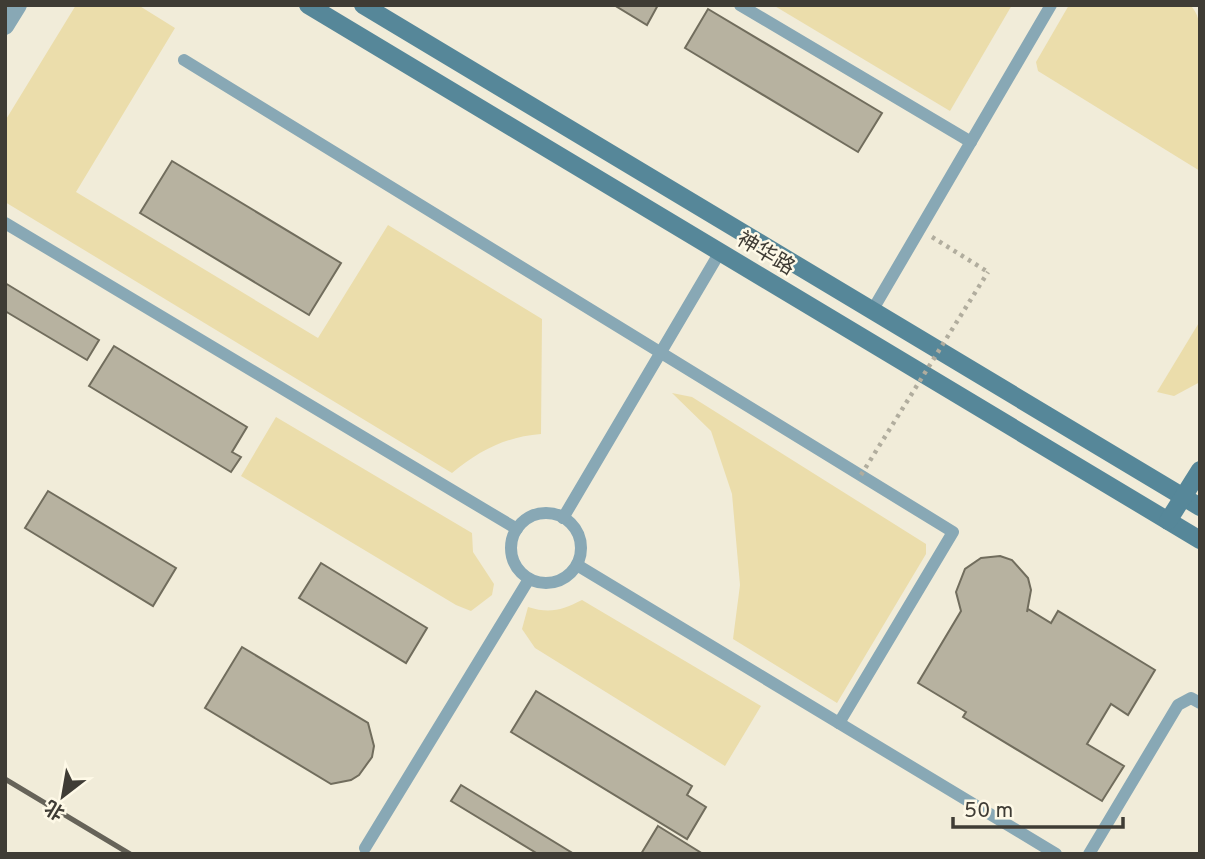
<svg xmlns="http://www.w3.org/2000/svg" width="1205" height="859" viewBox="0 0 1205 859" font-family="Overpass,'Noto Sans SC',sans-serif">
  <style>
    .green { fill: #ebddab }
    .building { fill: #b7b2a0; stroke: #716d5d; stroke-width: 2 }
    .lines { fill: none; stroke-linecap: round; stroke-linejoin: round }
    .path { stroke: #b1ad9e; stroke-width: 4.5; stroke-dasharray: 3.5 5; stroke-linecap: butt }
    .service { stroke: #88a8b5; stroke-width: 12 }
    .minor { stroke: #88a8b5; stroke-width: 18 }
    .secondary { stroke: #568799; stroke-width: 18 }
    .rail { stroke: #666359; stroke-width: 5 }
    .path-bridge { stroke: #b1ad9e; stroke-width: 4.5; stroke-dasharray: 3.5 5; stroke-linecap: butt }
    .labels { text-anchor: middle; stroke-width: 5; stroke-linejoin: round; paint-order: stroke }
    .street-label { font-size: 21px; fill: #3f3c35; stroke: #fef9e7 }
  </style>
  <rect width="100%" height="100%" fill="#f1ecd9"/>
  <g class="green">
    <path d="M76 5H138L175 28 76 192 318 338 388 225 542 319 541 434C505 437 480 450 452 473L5 202V121Z"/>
    <polygon points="773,5 1012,5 950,111"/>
    <path d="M1069 5H1190C1199 14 1199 22 1200 35V171L1038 71 1036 62Z"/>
    <polygon points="1200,321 1200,382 1174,396 1157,392"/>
    <polygon points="672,393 692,397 926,544 926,554 837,703 733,639 740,585 732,494 711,431"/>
    <polygon points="276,417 472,533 473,552 494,584 492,595 471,611 456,605 241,476"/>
    <path d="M582 600 761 706 725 766 535 648 522 629 528 607C550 614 562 610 582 600Z"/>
  </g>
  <g class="building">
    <polygon points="614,5 658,5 647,25"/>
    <polygon points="708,9 882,113 858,152 685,48"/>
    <polygon points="172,161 341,263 309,315 140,213"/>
    <polygon points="5,283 99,340 87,360 5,311"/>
    <polygon points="114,346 247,427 232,452 241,457 231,472 89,386"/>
    <polygon points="48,491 176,568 153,606 25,528"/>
    <polygon points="1000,556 1012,560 1028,578 1031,590 1027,612 1028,609 1051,623 1058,611 1155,670 1128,715 1111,704 1087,744 1124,766 1102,801 963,717 966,712 918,683 961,611 956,592 965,569 981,558"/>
    <polygon points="321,563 427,628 406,663 299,598"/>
    <polygon points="242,647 368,723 374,746 372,757 359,775 351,780 331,784 205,708"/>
    <polygon points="536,691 692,786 687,795 706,807 687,839 511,732"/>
    <polygon points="461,785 574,854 538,854 451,801"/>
    <polygon points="658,826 703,854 641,854"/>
  </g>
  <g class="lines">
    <polyline class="path" points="932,237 988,272"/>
    <g class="service">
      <polyline points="740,5 971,142"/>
      <polyline points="184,60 953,532 839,723"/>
      <polyline points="5,223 517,529"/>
      <polyline points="872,311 1051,5"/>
      <circle cx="546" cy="548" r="35"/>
      <polyline points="563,518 720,252"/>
      <polyline points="577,565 1056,854"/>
      <polyline points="365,848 529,579"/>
      <polyline points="1089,854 1178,705 1191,698 1200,703"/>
    </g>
    <polyline class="minor" points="5,26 18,5"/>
    <g class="secondary">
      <polyline points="308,5 1200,540"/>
      <polyline points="363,5 1200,507"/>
      <polyline points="1168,521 1200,470"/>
    </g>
    <polyline class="rail" points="5,779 130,854"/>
    <polyline class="path-bridge" points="861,475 988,272"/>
  </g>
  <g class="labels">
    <g class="street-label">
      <text transform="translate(766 253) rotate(31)" y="7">神华路</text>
    </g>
  </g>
  <rect width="1205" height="859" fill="none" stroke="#3f3c35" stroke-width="14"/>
  <g transform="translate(63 796) rotate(211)" stroke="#fef9e7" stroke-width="5" paint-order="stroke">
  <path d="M0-5L12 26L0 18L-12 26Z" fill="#3f3c35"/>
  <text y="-10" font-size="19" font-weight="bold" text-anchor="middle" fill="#3f3c35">北</text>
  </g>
  <path d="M953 817v10h170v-10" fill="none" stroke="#3f3c35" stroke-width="3.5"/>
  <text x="964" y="817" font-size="21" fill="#3f3c35" stroke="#fef9e7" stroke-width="5" paint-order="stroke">50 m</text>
</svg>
